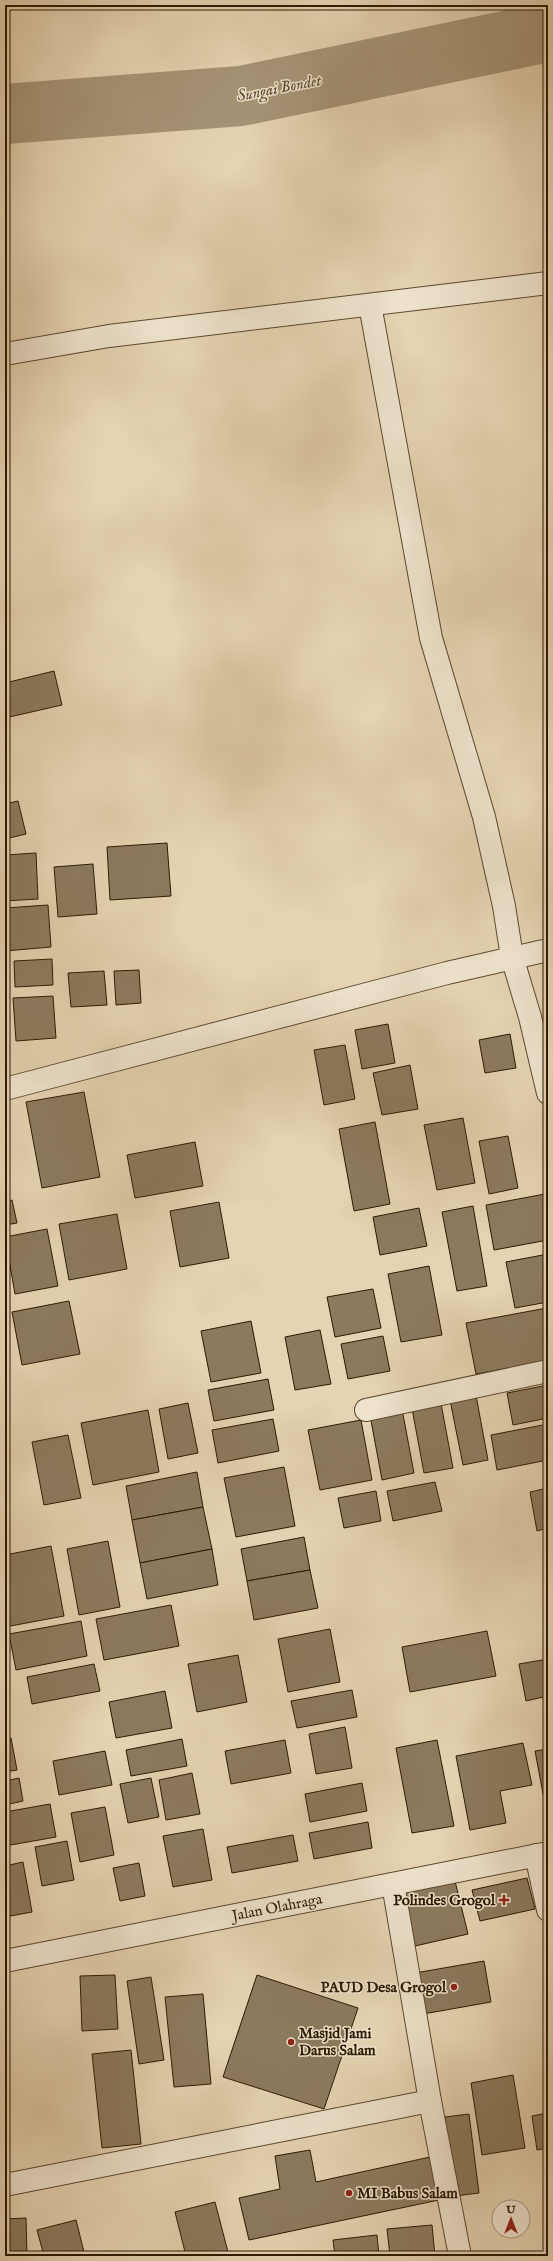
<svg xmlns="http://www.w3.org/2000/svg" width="553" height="2261" viewBox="0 0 553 2261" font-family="'IM FELL English',serif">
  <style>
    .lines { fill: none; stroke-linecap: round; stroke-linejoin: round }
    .river { stroke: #a69476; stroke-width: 60 }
    .building { fill: #8c7a5d; stroke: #2c1a03 }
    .minor-casing { stroke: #5a482e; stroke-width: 24 }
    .minor { stroke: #eee2cc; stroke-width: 22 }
    .poi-dot { fill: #8f2418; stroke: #eee2cc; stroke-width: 1.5 }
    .labels { text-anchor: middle; stroke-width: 3; stroke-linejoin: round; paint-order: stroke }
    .poi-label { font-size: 15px; font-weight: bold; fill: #2c1a03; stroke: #eee2cc; text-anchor: end }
    .street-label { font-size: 15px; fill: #2c1a03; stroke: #eee2cc }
    .water-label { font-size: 16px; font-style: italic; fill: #5d4b31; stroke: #eee2cc }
  </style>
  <rect width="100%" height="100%" fill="#e5d3b1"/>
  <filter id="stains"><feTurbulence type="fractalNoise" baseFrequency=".005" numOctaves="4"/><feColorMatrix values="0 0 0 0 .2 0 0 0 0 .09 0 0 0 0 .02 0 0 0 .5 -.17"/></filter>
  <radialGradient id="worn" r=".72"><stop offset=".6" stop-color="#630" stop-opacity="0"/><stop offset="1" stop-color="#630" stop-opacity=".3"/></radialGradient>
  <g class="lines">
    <polyline class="river" points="5,114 241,96 548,32"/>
  </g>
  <g class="building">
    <polygon points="54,671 62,705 5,718 5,683"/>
    <polygon points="18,801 26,834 5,839 5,804"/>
    <polygon points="167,843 171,896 110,900 107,847"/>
    <polygon points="36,853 38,899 5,901 5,855"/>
    <polygon points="93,864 97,914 58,917 54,867"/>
    <polygon points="48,905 51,947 5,951 5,908"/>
    <polygon points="52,959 53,985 15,987 14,961"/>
    <polygon points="139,970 141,1003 116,1005 114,971"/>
    <polygon points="104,971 107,1005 71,1007 68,973"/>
    <polygon points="53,996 56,1038 16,1041 13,998"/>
    <polygon points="388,1024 395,1063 362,1069 355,1030"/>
    <polygon points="510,1034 516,1068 485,1073 479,1040"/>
    <polygon points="345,1045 355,1099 324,1105 314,1050"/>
    <polygon points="410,1065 418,1109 382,1115 373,1073"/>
    <polygon points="84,1092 100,1177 42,1188 26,1102"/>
    <polygon points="463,1118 475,1183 437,1190 424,1125"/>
    <polygon points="375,1122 390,1204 354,1211 339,1129"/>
    <polygon points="508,1136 518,1188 489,1194 479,1141"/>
    <polygon points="195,1142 203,1186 135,1198 127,1155"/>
    <polygon points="545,1194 548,1210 548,1240 494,1250 486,1205"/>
    <polygon points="12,1200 17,1223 5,1225 5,1202"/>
    <polygon points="219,1202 229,1258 180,1267 170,1211"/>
    <polygon points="473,1206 487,1286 457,1291 442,1212"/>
    <polygon points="419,1208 427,1246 380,1255 373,1217"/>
    <polygon points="117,1214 127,1269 69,1280 59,1224"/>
    <polygon points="47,1229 58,1286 15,1294 5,1237"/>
    <polygon points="548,1254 548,1302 515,1308 506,1262"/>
    <polygon points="429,1266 442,1335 401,1342 388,1274"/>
    <polygon points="373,1289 381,1328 335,1337 327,1297"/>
    <polygon points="69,1301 80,1354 22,1365 12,1312"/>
    <polygon points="547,1308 548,1361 476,1374 466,1323"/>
    <polygon points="251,1321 261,1373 211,1382 201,1331"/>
    <polygon points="320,1330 331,1384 295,1390 285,1337"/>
    <polygon points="383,1336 390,1371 348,1379 341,1344"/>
    <polygon points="268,1379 274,1410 214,1421 208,1390"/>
    <polygon points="548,1385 548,1418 513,1425 507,1393"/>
    <polygon points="475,1390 488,1460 463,1465 449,1395"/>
    <polygon points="440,1398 453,1468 424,1473 411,1403"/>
    <polygon points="188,1403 198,1453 168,1459 159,1409"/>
    <polygon points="402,1409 414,1473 382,1480 370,1415"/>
    <polygon points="148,1410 159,1472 93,1485 81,1423"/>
    <polygon points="273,1419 279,1451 218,1463 212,1430"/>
    <polygon points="361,1420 372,1480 320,1490 308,1430"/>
    <polygon points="548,1424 548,1460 497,1470 491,1435"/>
    <polygon points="68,1435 81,1498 44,1505 32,1442"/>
    <polygon points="284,1467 295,1526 236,1537 224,1478"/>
    <polygon points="197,1472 203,1507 132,1520 126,1486"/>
    <polygon points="435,1482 442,1511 393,1521 387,1491"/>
    <polygon points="548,1488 548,1528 537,1531 530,1492"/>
    <polygon points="376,1491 381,1521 344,1528 338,1498"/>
    <polygon points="203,1507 212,1549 140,1563 132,1520"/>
    <polygon points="304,1537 310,1570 247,1581 241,1549"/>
    <polygon points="108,1541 120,1607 79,1615 67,1549"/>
    <polygon points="51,1546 64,1616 5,1627 5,1555"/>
    <polygon points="212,1549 218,1585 147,1599 140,1563"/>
    <polygon points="310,1570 318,1608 254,1620 247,1581"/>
    <polygon points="171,1605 179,1646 104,1660 96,1619"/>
    <polygon points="81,1621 87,1656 16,1670 9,1634"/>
    <polygon points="330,1629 340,1682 288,1692 278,1639"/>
    <polygon points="487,1631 496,1676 410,1692 402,1647"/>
    <polygon points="238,1655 247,1702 197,1712 188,1664"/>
    <polygon points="548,1659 548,1696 526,1701 519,1664"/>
    <polygon points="94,1664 100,1691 32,1704 27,1677"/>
    <polygon points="352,1690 357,1717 297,1728 291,1701"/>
    <polygon points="165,1691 172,1728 116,1738 109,1702"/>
    <polygon points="345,1727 352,1768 316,1774 309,1734"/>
    <polygon points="11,1738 17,1770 5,1772 5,1739"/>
    <polygon points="182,1739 187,1766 131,1776 126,1750"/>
    <polygon points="285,1740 291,1773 231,1784 225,1751"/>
    <polygon points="437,1740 454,1826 412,1833 396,1748"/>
    <polygon points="523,1743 532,1785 500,1791 506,1823 470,1830 456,1756"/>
    <polygon points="548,1749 548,1815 547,1815 535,1751"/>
    <polygon points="105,1751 112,1785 59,1795 53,1761"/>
    <polygon points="192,1773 200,1814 166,1820 159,1780"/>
    <polygon points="19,1778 23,1801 5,1805 5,1781"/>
    <polygon points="151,1778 159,1817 128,1823 120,1784"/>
    <polygon points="362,1783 367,1811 310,1822 305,1794"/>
    <polygon points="50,1804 56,1837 5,1846 5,1812"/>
    <polygon points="105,1807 114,1855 80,1862 71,1813"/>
    <polygon points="368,1822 372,1848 314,1859 309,1833"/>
    <polygon points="203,1829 212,1880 173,1887 163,1836"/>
    <polygon points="293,1835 298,1861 232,1873 227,1847"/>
    <polygon points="67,1841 74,1880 42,1886 35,1847"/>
    <polygon points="23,1862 32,1912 5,1917 5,1866"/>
    <polygon points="139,1863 145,1896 120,1901 113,1868"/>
    <polygon points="454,1877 468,1934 415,1946 402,1888"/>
    <polygon points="527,1878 535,1909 480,1921 472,1890"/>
    <polygon points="484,1961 491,2002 423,2014 415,1973"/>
    <polygon points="115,1975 118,2029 82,2031 80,1976"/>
    <polygon points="257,1975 358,2008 324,2109 223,2077"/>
    <polygon points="151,1977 164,2060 139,2064 127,1981"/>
    <polygon points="203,1994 211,2084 174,2087 165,1997"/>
    <polygon points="131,2050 141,2144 102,2148 92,2054"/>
    <polygon points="513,2075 525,2148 482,2155 471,2083"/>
    <polygon points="548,2113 548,2148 537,2150 532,2116"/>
    <polygon points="469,2114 479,2193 455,2196 445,2117"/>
    <polygon points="310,2150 316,2182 430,2157 439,2200 249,2240 239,2198 280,2189 275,2156"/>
    <polygon points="548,2200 548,2218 545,2201"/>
    <polygon points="215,2202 229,2256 186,2256 175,2212"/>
    <polygon points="26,2218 27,2256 5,2256 5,2219"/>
    <polygon points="76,2220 85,2256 44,2256 37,2230"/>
    <polygon points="432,2225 435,2256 390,2256 387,2229"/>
    <polygon points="377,2235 379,2256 335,2256 333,2240"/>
  </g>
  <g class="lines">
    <defs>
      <g id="minor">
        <polyline points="370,305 431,638 484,817 504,906 512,957 530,1017 548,1093"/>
        <polyline points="5,354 109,336 548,283"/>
        <polyline points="5,1089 447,973 548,950"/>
        <polyline points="366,1410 548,1371"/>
        <polyline points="536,1855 548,1910"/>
        <polyline points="393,1884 430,2101 460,2256"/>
        <polyline points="5,1961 548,1853"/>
        <polyline points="5,2185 430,2101"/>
      </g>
    </defs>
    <use href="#minor" class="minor-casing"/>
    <use href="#minor" class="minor"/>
  </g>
  <g class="poi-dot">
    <path d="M502 1894h4v4h4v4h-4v4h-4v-4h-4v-4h4z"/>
    <circle cx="454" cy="1987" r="4"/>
    <circle cx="291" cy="2042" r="4"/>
    <circle cx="349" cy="2193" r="4"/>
  </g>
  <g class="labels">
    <g class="poi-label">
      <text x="495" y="1905">Polindes Grogol</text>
      <text x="446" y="1992">PAUD Desa Grogol</text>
      <text x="299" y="2038" text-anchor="start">Masjid Jami<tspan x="299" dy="17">Darus Salam</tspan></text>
      <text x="357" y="2198" text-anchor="start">MI Babus Salam</text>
    </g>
    <g class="street-label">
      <text transform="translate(277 1907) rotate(-11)" y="5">Jalan Olahraga</text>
    </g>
    <g class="water-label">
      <text transform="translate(279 87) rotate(-11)" y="6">Sungai Bondet</text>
    </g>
  </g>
  <rect width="553" height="2261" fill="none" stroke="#e5d3b1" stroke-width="20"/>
  <rect x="6" y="6" width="541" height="2249" fill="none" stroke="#2c1a03" stroke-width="2"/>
  <rect x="10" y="10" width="533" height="2241" fill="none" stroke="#2c1a03"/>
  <g transform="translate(511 2219)"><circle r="19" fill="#eee2cc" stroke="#a0927c"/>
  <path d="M0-3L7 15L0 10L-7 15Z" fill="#8f2418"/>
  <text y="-6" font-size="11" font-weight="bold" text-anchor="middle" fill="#2c1a03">U</text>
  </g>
  <rect width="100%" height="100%" filter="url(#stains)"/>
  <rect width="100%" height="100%" fill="url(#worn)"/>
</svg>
